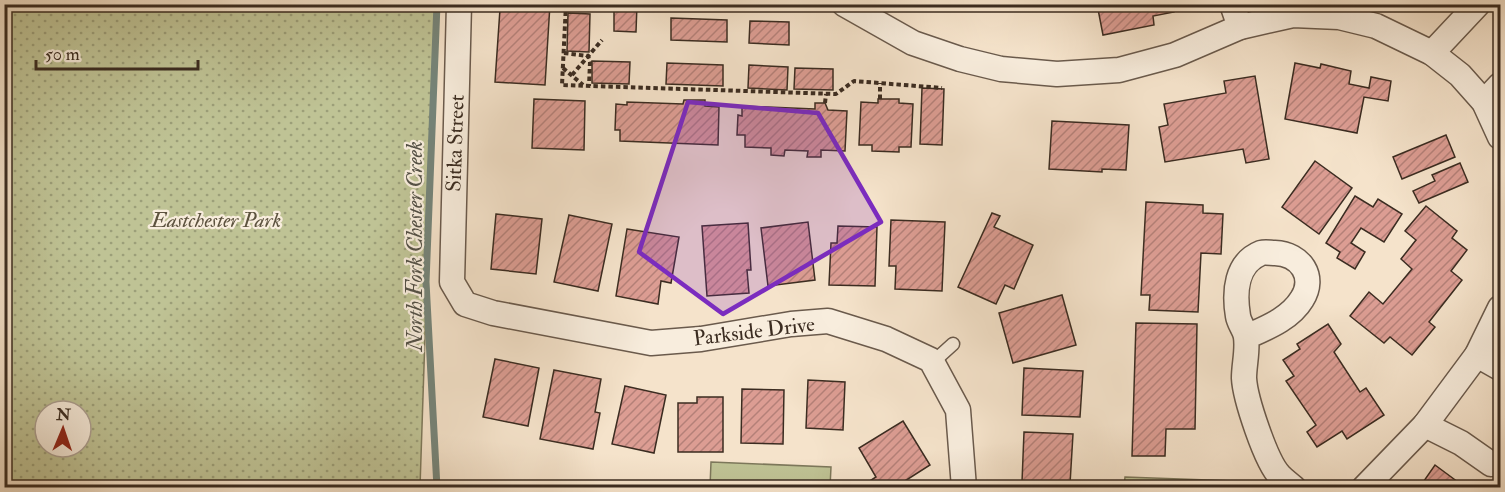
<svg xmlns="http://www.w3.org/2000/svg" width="1505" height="492" viewBox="0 0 1505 492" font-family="'IM FELL Double Pica',serif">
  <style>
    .grass { fill: #bfc395; stroke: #7d785b; stroke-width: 1.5 }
    .park { fill: url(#park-dots); stroke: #7d785b; stroke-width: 1.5; fill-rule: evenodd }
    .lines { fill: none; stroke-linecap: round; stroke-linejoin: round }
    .stream { stroke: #758479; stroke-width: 7 }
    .building { fill: url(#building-hatch); stroke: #3b2c21; stroke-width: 1.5 }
    .service-casing { stroke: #6a5a4c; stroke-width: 15 }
    .minor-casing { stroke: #6a5a4c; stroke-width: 27 }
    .path { stroke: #3b2c21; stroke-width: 4; stroke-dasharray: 4.5 3; stroke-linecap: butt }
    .service { stroke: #f8eddd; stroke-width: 12 }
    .minor { stroke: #f8eddd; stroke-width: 24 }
    .marked { fill: #7b2cbf; fill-opacity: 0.2; stroke: #7b2cbf; stroke-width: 4.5; stroke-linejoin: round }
    .labels { text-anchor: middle; stroke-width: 4.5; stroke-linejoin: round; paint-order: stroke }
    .street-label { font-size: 21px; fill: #3b2c21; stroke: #f8eddd }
    .park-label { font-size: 21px; font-style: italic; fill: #5c523e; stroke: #f8eddd }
    .water-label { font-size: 22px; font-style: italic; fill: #535046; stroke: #f8eddd }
  </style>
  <defs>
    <pattern id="park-dots" width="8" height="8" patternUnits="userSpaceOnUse" patternTransform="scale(1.5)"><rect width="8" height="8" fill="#bfc395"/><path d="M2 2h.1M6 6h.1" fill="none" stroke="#9c9f79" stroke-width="1.8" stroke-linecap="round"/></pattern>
    <pattern id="building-hatch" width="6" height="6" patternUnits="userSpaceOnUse" patternTransform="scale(1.5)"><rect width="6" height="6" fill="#dc9d93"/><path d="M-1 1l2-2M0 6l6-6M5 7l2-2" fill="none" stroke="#b48078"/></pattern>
  </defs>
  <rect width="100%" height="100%" fill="#f5e3cb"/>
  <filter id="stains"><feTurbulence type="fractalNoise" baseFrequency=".00333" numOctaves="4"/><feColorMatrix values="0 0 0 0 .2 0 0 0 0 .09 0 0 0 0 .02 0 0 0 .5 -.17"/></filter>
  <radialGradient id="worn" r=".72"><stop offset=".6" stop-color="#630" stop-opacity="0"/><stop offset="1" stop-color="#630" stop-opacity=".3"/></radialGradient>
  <g class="grass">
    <polygon points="711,462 831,467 830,487 710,487"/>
    <polygon points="1125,477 1235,481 1235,487 1124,487"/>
  </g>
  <path class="park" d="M4 5H436L420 487H5ZM45 411H81V447H45Z"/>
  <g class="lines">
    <polyline class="stream" points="437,488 426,282 437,4"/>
  </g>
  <g class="building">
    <polygon points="503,4 550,4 545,85 495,82 500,9 503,9"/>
    <polygon points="614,4 637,4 636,32 614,31"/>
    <polygon points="1097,4 1173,4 1174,12 1153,16 1154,25 1103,35"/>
    <polygon points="568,13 590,14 589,52 567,51"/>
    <polygon points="671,18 727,20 727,42 671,40"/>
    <polygon points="750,21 789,22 789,45 749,43"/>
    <polygon points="592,61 630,62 629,84 592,83"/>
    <polygon points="667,63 723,65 723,86 666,84"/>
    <polygon points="1295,63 1320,68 1321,64 1351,71 1349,84 1369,88 1371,77 1391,81 1388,101 1364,97 1357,133 1285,119"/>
    <polygon points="749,65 788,67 787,90 748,88"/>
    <polygon points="795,68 833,69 833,90 794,89"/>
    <polygon points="1255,76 1269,159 1246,163 1243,149 1165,162 1159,127 1168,125 1164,104 1226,93 1224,81"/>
    <polygon points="922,88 944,89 942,145 920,144"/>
    <polygon points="534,99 585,101 584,150 532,148"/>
    <polygon points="878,99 899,99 899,103 913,104 911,147 899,147 899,152 872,151 872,145 859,145 861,102 878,103"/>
    <polygon points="684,100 705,100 705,106 719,107 718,145 620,141 620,130 615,130 616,104 627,105 627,102 683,104"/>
    <polygon points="815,103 825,103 828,110 847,111 845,151 821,150 821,157 807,157 808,151 785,150 784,156 771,155 771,148 745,147 745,135 737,135 738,115 742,116 742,106 815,109"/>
    <polygon points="1052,121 1129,125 1126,170 1102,169 1102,172 1049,169"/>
    <polygon points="1446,135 1455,157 1402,179 1393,157"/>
    <polygon points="1315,161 1352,188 1319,234 1282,207"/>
    <polygon points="1460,163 1468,182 1419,203 1413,191 1435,181 1432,175"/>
    <polygon points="1355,196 1373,207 1378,199 1402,214 1384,242 1361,228 1351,243 1365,252 1355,269 1337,258 1340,252 1326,243"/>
    <polygon points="1146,202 1203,205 1203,213 1223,214 1221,254 1201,253 1198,312 1149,310 1150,295 1141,295"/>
    <polygon points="1426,206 1457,231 1452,238 1467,250 1451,271 1462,280 1429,322 1435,327 1412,355 1390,337 1384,343 1350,316 1369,292 1383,304 1412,269 1401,259 1416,240 1405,231"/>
    <polygon points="992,213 1000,216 994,227 1033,245 1014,289 1005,285 996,304 958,287"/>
    <polygon points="496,214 542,219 536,274 491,269"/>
    <polygon points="569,215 612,224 598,291 554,282"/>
    <polygon points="891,220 945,222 942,291 895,289 896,266 889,266"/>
    <polygon points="808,222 815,280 768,286 761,228"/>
    <polygon points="748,223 751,270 747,270 749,293 707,296 702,226"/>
    <polygon points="838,226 877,227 875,286 829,285 831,243 837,243"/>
    <polygon points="627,229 679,237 671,283 661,281 658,304 616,296"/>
    <polygon points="1062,295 1076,345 1013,363 999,313"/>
    <polygon points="1136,323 1197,324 1195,429 1166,429 1165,456 1132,456"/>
    <polygon points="1328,324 1341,344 1334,352 1360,392 1366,388 1384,415 1347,439 1342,431 1317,447 1307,432 1316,425 1286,381 1294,376 1283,360 1300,349 1297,344"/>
    <polygon points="495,359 539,368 528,426 483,417"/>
    <polygon points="1024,368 1083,371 1080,417 1022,415"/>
    <polygon points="554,370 601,379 595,412 600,413 593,449 540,439"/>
    <polygon points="808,380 845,382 843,430 806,428"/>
    <polygon points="625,386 666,395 654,453 612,444"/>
    <polygon points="742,389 784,390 783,444 741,443"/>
    <polygon points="697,397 723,397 723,452 678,452 678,403 697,403"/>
    <polygon points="903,421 930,465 894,488 867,488 865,484 876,477 859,448"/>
    <polygon points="1024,432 1073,434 1070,484 1022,482"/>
    <polygon points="1435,465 1466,488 1419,488"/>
  </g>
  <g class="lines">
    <defs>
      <polyline id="service" points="932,363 953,344"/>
      <g id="minor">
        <polyline points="459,4 452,282 465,304 493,313 651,343 701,339 791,324 828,321 886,339 931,360 958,410 964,488"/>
        <polyline points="844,4 913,43 960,59 1001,69 1057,74 1119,70 1175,55 1240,27 1293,15 1339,17 1376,26 1432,53 1460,75 1484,102 1500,137"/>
        <polyline points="1232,4 1240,27"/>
        <polyline points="1432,53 1478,4"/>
        <polyline points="1484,102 1500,85"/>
        <path d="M1246 337C1266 328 1290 319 1302 299 1316 277 1301 254 1275 253 1271 253 1265 252 1261 253 1236 263 1234 292 1238 316 1239 323 1245 330 1246 337 1248 350 1244 365 1244 378 1245 398 1266 462 1280 476 1284 480 1289 484 1294 488"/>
        <polyline points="1477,355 1500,368"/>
        <polyline points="1425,425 1461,443 1491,464 1500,461"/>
        <polyline points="1364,488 1425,425 1477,355 1500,308"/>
      </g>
    </defs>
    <use href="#service" class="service-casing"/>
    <use href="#minor" class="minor-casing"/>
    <g class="path">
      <polyline points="566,4 562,85 836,94 854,81 942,88"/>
      <polyline points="564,53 588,56 590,62 589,86"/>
      <polyline points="563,68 583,85"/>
      <polyline points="572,75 602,40"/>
      <polyline points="880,99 880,83"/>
      <polyline points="825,103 826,94"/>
    </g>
    <use href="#service" class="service"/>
    <use href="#minor" class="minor"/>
  </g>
  <path class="marked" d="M688 102 818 113 881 222 723 314 639 252Z"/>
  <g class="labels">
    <g class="street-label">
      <text transform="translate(455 143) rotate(-88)" y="7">Sitka Street</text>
      <text transform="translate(754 331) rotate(-7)" y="7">Parkside Drive</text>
    </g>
    <g class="park-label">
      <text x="216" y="227">Eastchester Park</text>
    </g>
    <g class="water-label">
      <text transform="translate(414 246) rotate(-90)" y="8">North Fork Chester Creek</text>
    </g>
  </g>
  <rect width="1505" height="492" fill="none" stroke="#f5e3cb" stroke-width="24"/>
  <rect x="6" y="6" width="1493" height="480" fill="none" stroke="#3b2c21" stroke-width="3"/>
  <rect x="12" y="12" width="1481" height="468" fill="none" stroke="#3b2c21" stroke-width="1.5"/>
  <g transform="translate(63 429) rotate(2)"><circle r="28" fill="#f8eddd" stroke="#aca092" stroke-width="1.5"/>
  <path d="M0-4.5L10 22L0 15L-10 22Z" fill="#8f2418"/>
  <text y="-9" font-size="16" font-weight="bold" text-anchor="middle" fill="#3b2c21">N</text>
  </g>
  <path d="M36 60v9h162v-9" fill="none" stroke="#3b2c21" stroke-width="3"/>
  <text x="45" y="60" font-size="18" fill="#3b2c21" stroke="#f8eddd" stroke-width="4.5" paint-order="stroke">50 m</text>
  <rect width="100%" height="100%" filter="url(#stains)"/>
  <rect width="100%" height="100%" fill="url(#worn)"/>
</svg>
